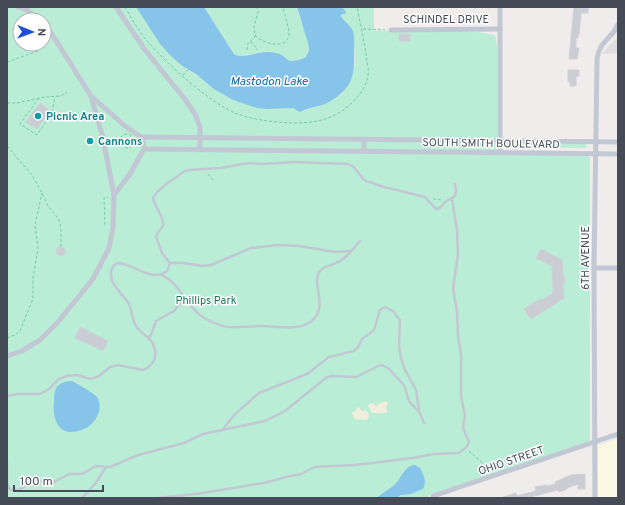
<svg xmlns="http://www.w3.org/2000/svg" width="625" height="505" viewBox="0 0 625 505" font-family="Overpass,sans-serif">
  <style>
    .commercial { fill: #fbf8e3 }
    .education { fill: #dfdddd }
    .green { fill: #b9edd6; fill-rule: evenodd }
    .sand { fill: #f0eddc }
    .water { fill: #87c4e9 }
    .building { fill: #cbcdd4; stroke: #d0d1d7 }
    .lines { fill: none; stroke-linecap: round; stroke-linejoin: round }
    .path { stroke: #73c9ae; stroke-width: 1; stroke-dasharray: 3 2; stroke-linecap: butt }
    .lane { stroke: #c2c8d3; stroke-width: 2.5 }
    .street { stroke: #c2c8d3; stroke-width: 5 }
    .culture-dot { fill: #0f9aa8; stroke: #fff; stroke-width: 1.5 }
    .labels { text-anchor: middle; stroke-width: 3; stroke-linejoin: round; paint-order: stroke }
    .street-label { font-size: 11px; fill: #454c58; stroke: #fff }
    .culture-label { font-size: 11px; font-weight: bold; fill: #0d838f; stroke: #fff; text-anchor: start }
    .park-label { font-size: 11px; fill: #187758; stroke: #fff }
    .water-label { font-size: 12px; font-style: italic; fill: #0f69a1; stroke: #fff }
  </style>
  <rect width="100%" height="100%" fill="#efeceb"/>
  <polygon class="commercial" points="618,439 618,498 598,498 598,446"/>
  <polygon class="education" points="618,37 618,53 601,54"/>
  <g class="green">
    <path d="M7 7H136L160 44 181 65 224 94 233 100 268 109 293 108 300 112 316 107 342 94 355 64 354 39 351 29 341 16 344 10 342 7H374V31L478 32 494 35 496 38 497 47V154L587 156 590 158V440L588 442 429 495V498H7ZM20 20H44V44H20Z"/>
    <path d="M204 7H297C299 24 313 39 307 57L300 60H288L277 53 261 52 242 57 237 56 234 54Z"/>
    <polygon points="508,143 585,144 587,146 586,148 583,148 509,147 506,145"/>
  </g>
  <g class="sand">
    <polygon points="386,401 388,404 386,407 387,411 386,413 372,413 368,406 370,403 372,403 376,406 380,403"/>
    <polygon points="359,407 362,411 366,410 369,414 369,417 367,420 354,419 352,413 355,411 357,408"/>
  </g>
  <g class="water">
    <path d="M136 7H204L234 54C242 60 257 51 268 52 273 52 279 53 283 56 285 57 286 59 288 60 294 62 302 59 306 57L309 50 308 43 297 7H342L346 12 345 14H342L341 16C344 21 351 26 353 31 355 38 354 46 354 53 355 77 351 89 329 102 320 107 310 107 300 112L293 108 268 109 257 108 233 100 214 89 197 75 181 65 170 55 160 44Z"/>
    <path d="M71 381C75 382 95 394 97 397 104 408 96 423 86 428 62 440 52 424 54 402 54 397 54 391 57 387 60 383 66 381 71 381Z"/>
    <path d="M415 465 420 468C424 475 427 482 423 489L411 494 401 495 396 498H376C382 493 391 489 397 482 402 476 406 465 415 465Z"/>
  </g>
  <g class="building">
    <polygon points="574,7 588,7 588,13 581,13 579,35 578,34 578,38 576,38 576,48 579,48 577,59 569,59"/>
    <rect x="399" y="34" width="11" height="7"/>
    <polygon points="568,70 579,70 579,76 576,76 576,86 570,86 570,82 568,82"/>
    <polygon points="40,103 50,111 37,129 26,122"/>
    <polygon points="58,247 63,247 66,251 64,255 59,256 56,252"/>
    <polygon points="541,249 562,260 563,275 564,275 565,283 563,283 564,298 531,319 524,309 535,302 541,299 542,300 553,293 552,266 536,258"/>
    <polygon points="80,327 108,341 103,351 75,338"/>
    <polygon points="585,474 585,489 578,489 578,484 567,488 567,489 559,492 558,490 526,498 503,498 503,497 516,493 517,496 536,491 535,487 547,485 547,486 556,484 555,482 571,475"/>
  </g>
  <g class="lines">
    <g class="path">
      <path d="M125 7C132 19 139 32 148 42 168 65 208 101 235 113 253 120 273 122 292 123 306 123 320 122 333 116 348 109 365 93 368 76 369 69 367 62 366 55 364 39 360 23 357 7"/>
      <polyline points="363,29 385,30"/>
      <path d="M255 35C262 44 287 50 289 35 290 30 284 13 283 7"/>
      <polyline points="251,41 252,44 256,47 257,50"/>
      <polyline points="247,50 248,43 255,37 254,27 258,12 257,7"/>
      <polyline points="7,62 38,51"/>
      <polyline points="183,75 190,68"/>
      <polyline points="39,98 20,124 37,135 52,113 55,97"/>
      <polyline points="7,103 17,103 45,97 61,96 67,92"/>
      <circle cx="127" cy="141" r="7"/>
      <polyline points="7,146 32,175 42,193 48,206 58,218 60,223 61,231 61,247"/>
      <polyline points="208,174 213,180"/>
      <polyline points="433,199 442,200"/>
      <polyline points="105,225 104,198 108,197"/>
      <polyline points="7,338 15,335 20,331 33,299 33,278 38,249 35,225 42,193"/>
      <polyline points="469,451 486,466"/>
    </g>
    <g class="lane">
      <polyline points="170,263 184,263 203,266 211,265 251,248 277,245 299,246 335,252 351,251"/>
      <path d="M162 275C181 284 187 309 206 319 231 332 237 326 262 326 280 326 307 334 318 313 324 299 312 283 320 271 324 266 330 266 336 263 346 259 353 249 360 241"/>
      <polyline points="148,338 151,335 156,321 174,311 184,297"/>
      <path d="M7 396 17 394H40L49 389 59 379 67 376 77 375 91 379 99 376 110 367 118 365 143 370C155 365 159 354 152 342 147 335 138 332 135 324 132 318 132 310 129 304 122 292 107 284 112 269 113 266 114 264 118 263 135 264 151 283 167 271L170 263 162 253 156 236C158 232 162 229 163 225 165 218 154 206 153 198L157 192 169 182 185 171 190 170 221 168 248 163 262 164 294 162 348 164 354 167 363 179 366 181 384 187 425 197 436 209 440 208 445 202 455 196 456 190 455 184"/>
      <polyline points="223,429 234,415 259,393 307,374 329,357 354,351 358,347 362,339 374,330 380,310 385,307 393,311 400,320 399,345 401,358 404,368 416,390 419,410"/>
      <polyline points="7,459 7,474"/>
      <polyline points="7,484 7,474"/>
      <polyline points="7,485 11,490 19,490 28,484 35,481 54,482 69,474 82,474 96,466 110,467 138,455 184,443 203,434 265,421 285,411 327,377 333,376 356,377 378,366 382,365 388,368 404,385 409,401 420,413 424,423"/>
      <polyline points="82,498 95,484 106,467"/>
      <polyline points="158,498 203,493 264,483 286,477 301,474 314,467 355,465 413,458 433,454 458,453 466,448 469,442 463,428 465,415 461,397 461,355 458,336 457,311 453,289 458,254 457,230 452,199"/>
    </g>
    <g class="street">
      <polyline points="18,7 27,10 41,20"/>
      <polyline points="116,7 145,50 184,98 195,114 200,127 200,149"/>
      <polyline points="500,7 500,153"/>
      <polyline points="44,23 48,28 91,96 125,126 141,137 143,141 144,149 141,154 130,174 114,195"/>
      <polyline points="391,30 500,29"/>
      <polyline points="141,137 618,142"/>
      <polyline points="144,149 618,154"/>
      <polyline points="364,151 364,139"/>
      <polyline points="594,268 618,268"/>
      <polyline points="7,356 22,351 40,340 58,322 93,279 109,248 113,228 114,195 103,138 91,96"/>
      <polyline points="433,496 618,434"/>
      <path d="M595 498 594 268 597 59C600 39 612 40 618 24"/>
    </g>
  </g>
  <g class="culture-dot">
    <circle cx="38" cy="116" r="4"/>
    <circle cx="90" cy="141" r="4"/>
  </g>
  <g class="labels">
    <g class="street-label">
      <text x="446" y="23">SCHINDEL DRIVE</text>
      <text transform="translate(491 143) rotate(1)" y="4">SOUTH SMITH BOULEVARD</text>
      <text transform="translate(585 258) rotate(-90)" y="4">6TH AVENUE</text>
      <text transform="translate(511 460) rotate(-19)" y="4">OHIO STREET</text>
    </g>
    <g class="culture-label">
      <text x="46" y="120">Picnic Area</text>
      <text x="98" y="145">Cannons</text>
    </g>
    <g class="park-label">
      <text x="206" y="304">Phillips Park</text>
    </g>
    <g class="water-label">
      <text x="269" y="85">Mastodon Lake</text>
    </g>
  </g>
  <rect width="625" height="505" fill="none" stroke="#454c58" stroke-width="16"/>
  <g transform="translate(32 32) rotate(91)"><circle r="19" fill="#ffffff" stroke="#b5b7bc"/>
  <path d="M0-3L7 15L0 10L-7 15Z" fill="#1c4ed7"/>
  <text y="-6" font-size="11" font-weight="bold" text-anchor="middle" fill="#454c58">N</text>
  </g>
  <path d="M14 485v6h89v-6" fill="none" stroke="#454c58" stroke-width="2"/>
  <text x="20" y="485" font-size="12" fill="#454c58" stroke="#ffffff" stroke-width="3" paint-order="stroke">100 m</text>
</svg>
